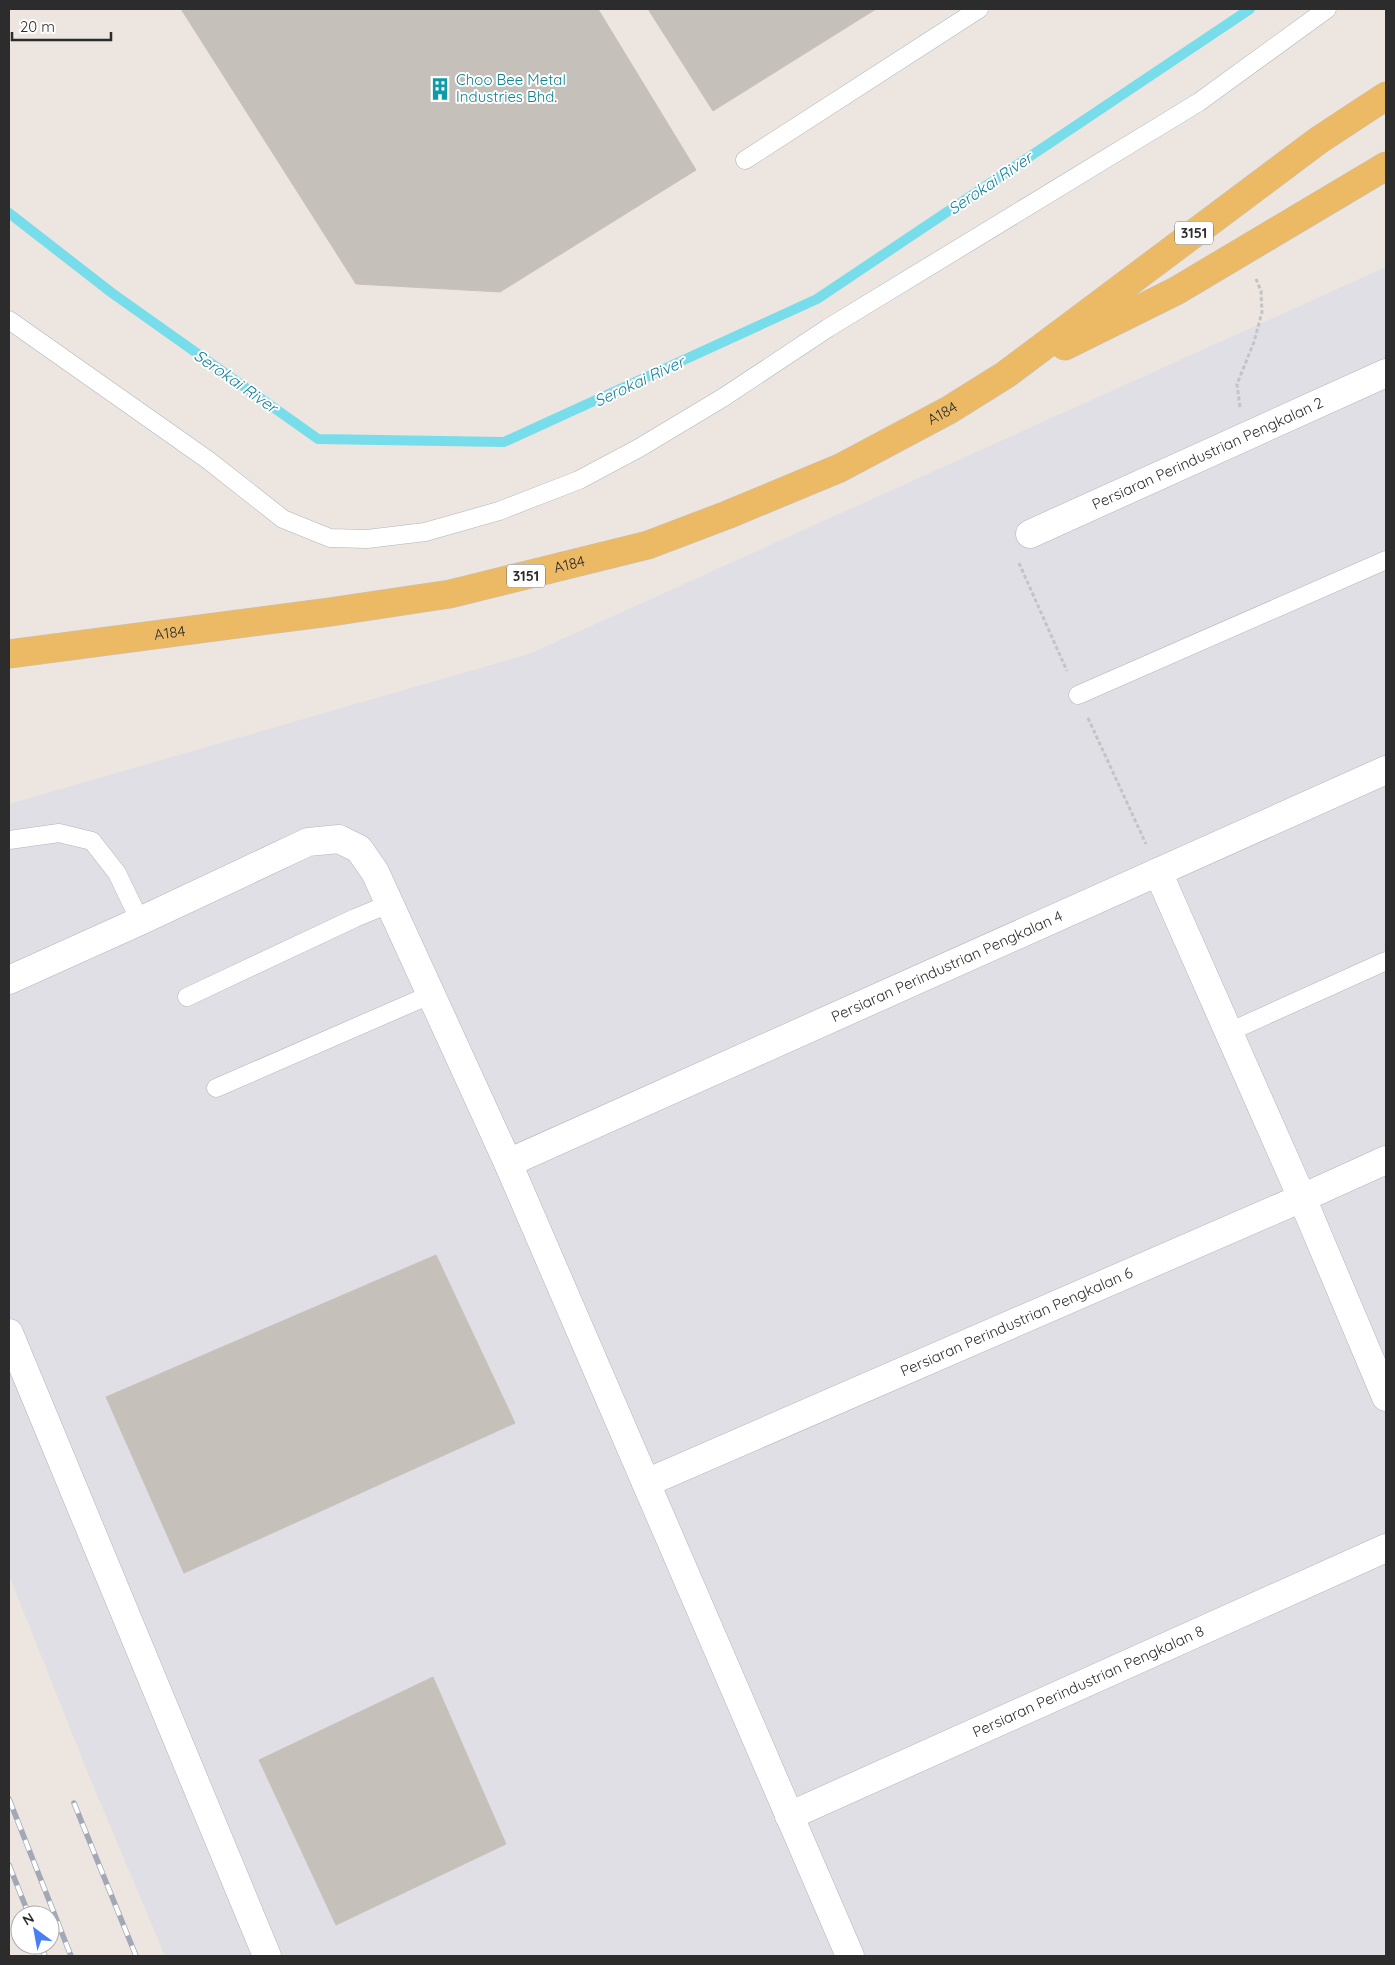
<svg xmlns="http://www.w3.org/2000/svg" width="1395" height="1965" viewBox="0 0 1395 1965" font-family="Quicksand,sans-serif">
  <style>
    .industrial { fill: #e0dfe6 }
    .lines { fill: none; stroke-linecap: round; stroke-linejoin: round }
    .stream { stroke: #77ddeb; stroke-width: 10 }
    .building { fill: #c6c0bb; stroke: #c9c1b9 }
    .service-casing { stroke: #b0b4bc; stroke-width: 19 }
    .minor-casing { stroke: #b0b4bc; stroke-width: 29 }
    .primary-casing { stroke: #c4c4c4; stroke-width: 29 }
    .path { stroke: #c4c4c4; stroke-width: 3; stroke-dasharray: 4 2.5; stroke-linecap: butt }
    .service { stroke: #fff; stroke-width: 18 }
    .minor { stroke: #fff; stroke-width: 28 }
    .primary { stroke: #ecb965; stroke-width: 28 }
    .rail-casing { stroke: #a2a8b6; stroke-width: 5.5 }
    .rail { stroke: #fff; stroke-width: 4; stroke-dasharray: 11; stroke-linecap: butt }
    .labels { text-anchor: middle; stroke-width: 4; stroke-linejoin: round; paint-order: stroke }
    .shield { fill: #fff; stroke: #6b6b6b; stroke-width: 1 }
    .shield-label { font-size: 14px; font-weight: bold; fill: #2c2c2c }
    .culture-label { font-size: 15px; fill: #0d838f; stroke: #fff; text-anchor: start }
    .street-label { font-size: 15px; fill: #2c2c2c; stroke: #fff }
    .water-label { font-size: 16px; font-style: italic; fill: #12809a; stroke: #fff }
  </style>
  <rect width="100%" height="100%" fill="#ede5df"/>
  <polygon class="industrial" points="1386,267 1386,1956 165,1956 90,1778 9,1575 9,804 529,654"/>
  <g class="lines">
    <polyline class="stream" points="9,213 112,293 318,439 504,442 817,299 1250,9"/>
  </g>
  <g class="building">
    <polygon points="181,9 598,9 696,170 500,292 356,284"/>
    <polygon points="648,9 876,9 713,111"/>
    <polygon points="436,1255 515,1423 184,1573 106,1397"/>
    <polygon points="433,1677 506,1844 336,1925 259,1760"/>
  </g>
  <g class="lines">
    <defs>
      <g id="service">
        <polyline points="745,160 979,9"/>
        <polyline points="9,320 208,460 283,519 330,538 367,539 425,532 499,511 579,480 639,448 724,397 828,328 1199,102 1327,9"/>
        <polyline points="1078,695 1386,560"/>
        <polyline points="9,840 59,833 92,841 117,873 140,921"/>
        <polyline points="187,997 355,918 389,904"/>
        <polyline points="1229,1032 1386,961"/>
        <polyline points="216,1088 432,994"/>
      </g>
      <g id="minor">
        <path id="s1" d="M1030 534 1386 373"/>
        <polyline points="1158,872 1302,1198 1386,1397"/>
        <polyline points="9,980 140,921 308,842 339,839 359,849 375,872 508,1163 850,1956"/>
        <path id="s2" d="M508 1163 1386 770"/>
        <polyline points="9,1333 267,1956"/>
        <path id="s3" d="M646 1483 1302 1198 1386 1160"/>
        <path id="s4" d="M789 1816 1386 1548"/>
      </g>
      <g id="primary">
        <polyline points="1065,346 1176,291 1386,166"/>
        <path id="s5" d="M9 654 330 612 450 594 648 545 727 515 840 468 949 410 1005 375 1319 140 1386 96"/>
      </g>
    </defs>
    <use href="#service" class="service-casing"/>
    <use href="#minor" class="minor-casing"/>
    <use href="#primary" class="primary-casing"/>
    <g class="path">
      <polyline points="1240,407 1237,384 1254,342 1262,312 1261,291 1256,279"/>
      <polyline points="1019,563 1067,671"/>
      <polyline points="1088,718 1146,844"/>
    </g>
    <use href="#service" class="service"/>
    <use href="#minor" class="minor"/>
    <use href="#primary" class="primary"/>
    <defs>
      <g id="rail">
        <polyline points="9,1799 71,1956"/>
        <polyline points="74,1803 136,1956"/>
        <polyline points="9,1865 29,1915"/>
        <polyline points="41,1945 45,1956"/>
      </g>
    </defs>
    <use href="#rail" class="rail-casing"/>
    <use href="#rail" class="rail"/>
  </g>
  <defs>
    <symbol id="building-bare" viewBox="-9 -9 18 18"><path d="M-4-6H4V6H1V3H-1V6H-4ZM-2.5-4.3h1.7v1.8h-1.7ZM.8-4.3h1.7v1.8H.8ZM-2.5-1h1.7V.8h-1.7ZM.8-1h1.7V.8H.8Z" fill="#0f9aa8" stroke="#fff" stroke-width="2.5" paint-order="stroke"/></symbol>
  </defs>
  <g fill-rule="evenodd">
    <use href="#building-bare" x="424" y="73" width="32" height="32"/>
  </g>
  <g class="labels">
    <g class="shield">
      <rect x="1175" y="221.5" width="38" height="23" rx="4"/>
      <rect x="507" y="564.5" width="38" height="23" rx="4"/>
    </g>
    <g class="shield-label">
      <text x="1194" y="238">3151</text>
      <text x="526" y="581">3151</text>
    </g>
    <g class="culture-label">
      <text x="456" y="85">Choo Bee Metal<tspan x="456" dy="17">Industries Bhd.</tspan></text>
    </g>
    <g class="street-label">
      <text dy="5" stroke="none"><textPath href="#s5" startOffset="972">A184</textPath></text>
      <text dy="5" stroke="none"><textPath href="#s1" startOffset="195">Persiaran Perindustrian Pengkalan 2</textPath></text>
      <text dy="5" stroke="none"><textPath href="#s5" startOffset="568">A184</textPath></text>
      <text dy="5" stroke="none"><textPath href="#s5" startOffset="162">A184</textPath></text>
      <text dy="5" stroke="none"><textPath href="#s2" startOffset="481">Persiaran Perindustrian Pengkalan 4</textPath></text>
      <text dy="5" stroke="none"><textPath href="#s3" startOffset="404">Persiaran Perindustrian Pengkalan 6</textPath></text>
      <text dy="5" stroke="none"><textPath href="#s4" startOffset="328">Persiaran Perindustrian Pengkalan 8</textPath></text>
    </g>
    <g class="water-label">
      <text transform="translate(990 183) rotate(-34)" y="6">Serokai River</text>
      <text transform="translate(236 381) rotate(35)" y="6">Serokai River</text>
      <text transform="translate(639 381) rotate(-25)" y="6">Serokai River</text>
    </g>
  </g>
  <rect width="1395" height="1965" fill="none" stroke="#2c2c2c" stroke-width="20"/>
  <g transform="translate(35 1930) rotate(328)"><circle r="24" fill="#ffffff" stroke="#ababab"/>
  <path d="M0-4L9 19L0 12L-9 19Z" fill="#4680f4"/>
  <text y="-8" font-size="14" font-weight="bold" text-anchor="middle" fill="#2c2c2c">N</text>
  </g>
  <path d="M12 32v8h99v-8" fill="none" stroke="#2c2c2c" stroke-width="2.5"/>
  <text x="20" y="32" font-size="15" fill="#2c2c2c" stroke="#ffffff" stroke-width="4" paint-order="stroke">20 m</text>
</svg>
